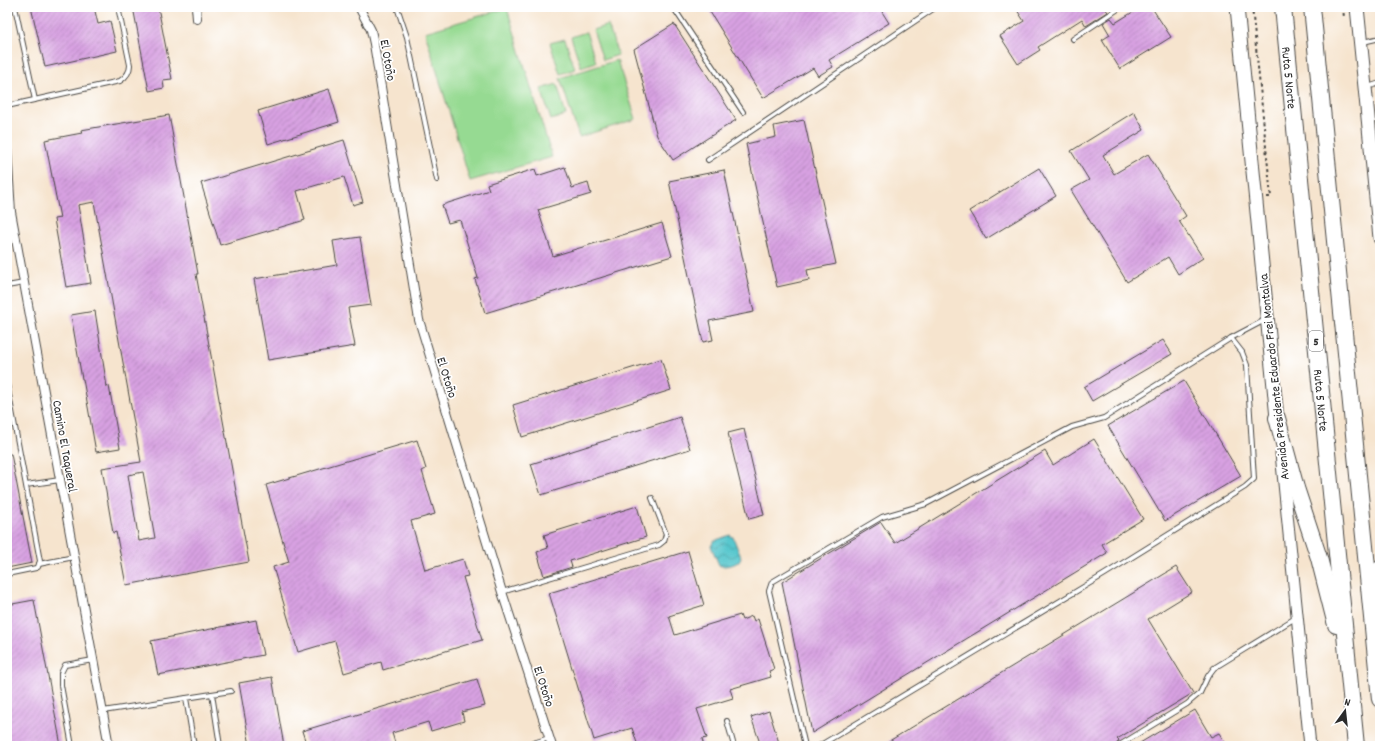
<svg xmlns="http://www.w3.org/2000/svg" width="1387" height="753" viewBox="0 0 1387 753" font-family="Dekko,sans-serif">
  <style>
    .park { fill: #96da92; stroke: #60825e }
    .water { fill: url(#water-waves); stroke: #42797c }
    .building { fill: url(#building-hatch); fill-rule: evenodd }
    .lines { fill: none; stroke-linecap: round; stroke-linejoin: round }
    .service-casing { stroke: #494743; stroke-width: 6 }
    .minor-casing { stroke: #494743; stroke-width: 10 }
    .tertiary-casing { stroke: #494743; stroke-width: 13 }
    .primary-casing { stroke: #494743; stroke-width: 15 }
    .motorway-casing { stroke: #494743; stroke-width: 18 }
    .path { stroke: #494743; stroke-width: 2; stroke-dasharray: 3 3; stroke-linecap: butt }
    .service { stroke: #fff; stroke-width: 4 }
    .minor { stroke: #fff; stroke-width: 8 }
    .tertiary { stroke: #fff; stroke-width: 11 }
    .primary { stroke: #fff; stroke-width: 13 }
    .motorway { stroke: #fff; stroke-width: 16 }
    .labels { text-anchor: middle; stroke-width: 3.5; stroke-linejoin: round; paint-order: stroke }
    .shield { fill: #fff; stroke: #6b6b6b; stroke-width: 1 }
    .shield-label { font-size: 12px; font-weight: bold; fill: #2b2b2b }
    .street-label { font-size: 13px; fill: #2b2b2b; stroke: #fff }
  </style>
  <defs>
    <pattern id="water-waves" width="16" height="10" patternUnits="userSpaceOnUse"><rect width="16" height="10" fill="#59c7ce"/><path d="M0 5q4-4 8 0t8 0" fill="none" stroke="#4aa2a7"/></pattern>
    <pattern id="building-hatch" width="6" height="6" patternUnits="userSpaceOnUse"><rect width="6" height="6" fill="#d8a1e2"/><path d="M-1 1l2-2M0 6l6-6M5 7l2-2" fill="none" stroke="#af83b7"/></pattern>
  </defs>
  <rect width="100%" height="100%" fill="#fff"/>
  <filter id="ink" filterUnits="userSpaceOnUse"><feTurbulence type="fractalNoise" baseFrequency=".025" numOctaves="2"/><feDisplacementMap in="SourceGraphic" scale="8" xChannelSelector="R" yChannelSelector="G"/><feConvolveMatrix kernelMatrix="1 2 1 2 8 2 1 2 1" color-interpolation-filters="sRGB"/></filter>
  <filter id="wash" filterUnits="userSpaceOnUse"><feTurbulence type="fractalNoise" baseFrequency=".012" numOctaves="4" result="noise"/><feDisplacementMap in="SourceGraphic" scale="16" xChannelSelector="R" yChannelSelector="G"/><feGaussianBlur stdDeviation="0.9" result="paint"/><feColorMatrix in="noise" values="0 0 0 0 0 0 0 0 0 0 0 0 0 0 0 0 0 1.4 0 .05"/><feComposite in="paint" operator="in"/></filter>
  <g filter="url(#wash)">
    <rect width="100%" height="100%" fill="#f6e4ce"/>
    <g class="park">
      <polygon points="507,8 552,157 470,181 425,32"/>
      <polygon points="608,25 618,55 603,60 593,30"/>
      <polygon points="586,32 596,62 581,67 571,37"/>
      <polygon points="565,39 575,69 560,74 550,43"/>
      <polygon points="617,60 636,119 579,137 560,78"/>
      <polygon points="557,84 566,115 551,120 541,89"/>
    </g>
    <path class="water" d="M730 535 733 537 741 557C739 565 728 566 721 566L719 565 711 546 714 541Z"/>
    <g id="blocks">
      <g class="building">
        <polygon points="31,7 94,7 98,24 110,21 117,51 45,67"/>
        <polygon points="133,7 158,7 172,79 163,80 164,88 149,91"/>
        <polygon points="707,7 879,7 889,23 829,60 833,67 818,76 813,68 763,98"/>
        <polygon points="1015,7 1104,7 1108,12 1086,26 1082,19 1038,47 1040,50 1018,64 1000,36 1024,21"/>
        <polygon points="1141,7 1144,7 1146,11 1152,8 1171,37 1120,69 1102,40 1110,35 1103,23 1111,18 1115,23"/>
        <polygon points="674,24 736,120 673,160 657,136 634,49"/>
        <polygon points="329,89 339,122 268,144 258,111"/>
        <polygon points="1134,112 1144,130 1103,155 1114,174 1148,154 1186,216 1179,221 1203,258 1178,274 1168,257 1127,282 1071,190 1089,180 1071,151"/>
        <path d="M169 115 198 274H196L249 562 126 585 116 532 113 533 102 468 141 462 94 202 78 205 91 283 66 287 54 219 60 218 45 140 82 133 81 130ZM143 472 155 538 139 541 128 475Z"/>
        <polygon points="804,120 836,264 807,270 809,280 777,287 746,144 776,137 774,126"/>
        <polygon points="344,140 363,202 353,205 344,177 297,191 305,220 220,245 201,183"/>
        <polygon points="565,167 572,188 588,183 591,194 538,210 553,256 662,223 672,256 485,313 475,279 478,278 460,220 448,223 442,205 489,190 487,184 535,169 537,176"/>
        <polygon points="1039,168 1056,196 986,239 969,211"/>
        <polygon points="724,170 754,312 709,321 713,340 703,342 669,181"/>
        <polygon points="360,237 371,305 348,308 355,346 268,360 254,279 337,265 333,241"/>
        <polygon points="95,311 107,387 109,386 120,448 96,452 83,379 82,379 71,315"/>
        <polygon points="1163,340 1172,354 1092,401 1084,387"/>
        <polygon points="661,359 671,390 522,437 513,405"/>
        <polygon points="1184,381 1241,476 1165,521 1108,426"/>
        <polygon points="680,417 690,449 541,495 531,464"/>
        <polygon points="744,429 764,515 749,519 728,433"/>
        <polygon points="1094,439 1143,519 1102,544 1107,553 812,733 782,582 881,522 895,543 1045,451 1053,465"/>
        <polygon points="417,440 426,469 422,471 435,514 411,521 425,570 463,559 468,576 463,577 482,640 383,670 381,662 344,673 335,641 298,652 273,567 289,562 266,485"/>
        <polygon points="7,454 11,454 32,563 7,568"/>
        <polygon points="637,506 646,537 570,561 572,567 544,576 537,552 548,548 544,535"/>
        <polygon points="688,551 704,605 669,616 675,635 740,615 742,620 752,616 754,621 758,619 774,669 769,671 771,677 730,689 733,698 697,709 707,738 702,739 704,746 638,746 632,728 594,740 549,593"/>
        <polygon points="1176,567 1192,592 1148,619 1193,693 1117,739 1119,741 1115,746 881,746"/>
        <polygon points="34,600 61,746 7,746 7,605"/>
        <polygon points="256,620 263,655 158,675 151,641"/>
        <polygon points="272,677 284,746 250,746 239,683"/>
        <polygon points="477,679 485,706 462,712 464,721 431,731 428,722 392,733 396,746 307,746 302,731"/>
        <polygon points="1195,710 1211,737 1219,733 1227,746 1135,746"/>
        <polygon points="769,711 780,746 761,746 751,717"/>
      </g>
    </g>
  </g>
  <g filter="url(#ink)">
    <use href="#blocks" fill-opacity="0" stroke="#494743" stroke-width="1"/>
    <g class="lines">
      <defs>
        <g id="service">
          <polyline points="15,7 35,100"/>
          <polyline points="397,7 407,37 437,180"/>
          <polyline points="673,7 743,112"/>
          <polyline points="1073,39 1121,7"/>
          <polyline points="1363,42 1380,38"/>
          <polyline points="1368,87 1380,83"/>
          <path d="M7 106 120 81C126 77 130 72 130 65L118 7"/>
          <polyline points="708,160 936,7"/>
          <polyline points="7,286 24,283"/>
          <polyline points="7,384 40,561 38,567 36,568 7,574"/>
          <polyline points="26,485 60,480"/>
          <polyline points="39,564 74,557"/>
          <polyline points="502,592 659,545 664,541 666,534 652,498"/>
          <polyline points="212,694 220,746"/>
          <polyline points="186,698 194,746"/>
          <polyline points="103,711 231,691"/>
          <polyline points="727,721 734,746"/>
          <polyline points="72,746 61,685 61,673 65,665 93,660"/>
          <polyline points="524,746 549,738"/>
          <polyline points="805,746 769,591 772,582 882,517 926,504 1072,427 1104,418 1231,338 1265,320"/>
          <polyline points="819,746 1105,574 1245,487 1254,479 1247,365 1242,352 1231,338"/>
          <polyline points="1118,746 1187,704 1200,693 1208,676 1214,668 1297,617"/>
        </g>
        <g id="minor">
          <polyline points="196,7 197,19"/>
          <polyline points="359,7 371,30 374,44 419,320 502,592 552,746"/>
          <polyline points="7,149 11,212 109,746"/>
        </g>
        <polyline id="tertiary" points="1281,453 1310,746"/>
        <g id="primary">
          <polyline points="1237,7 1277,418"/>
          <polyline points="1357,7 1380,238"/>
        </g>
        <g id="motorway">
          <path id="s1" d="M1283 7 1356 746"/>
          <polyline points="1312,7 1380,699"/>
          <polyline points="1277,418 1296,488 1319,558 1336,625"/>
          <polyline points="1378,600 1380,569"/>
        </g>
      </defs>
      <use href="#service" class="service-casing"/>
      <use href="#minor" class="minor-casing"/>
      <use href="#tertiary" class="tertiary-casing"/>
      <use href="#primary" class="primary-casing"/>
      <use href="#motorway" class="motorway-casing"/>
      <g class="path">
        <polyline points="1252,7 1271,197 1267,197"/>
        <polyline points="1343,7 1344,18"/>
      </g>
      <use href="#service" class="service"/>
      <use href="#minor" class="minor"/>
      <use href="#tertiary" class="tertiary"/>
      <use href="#primary" class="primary"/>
      <use href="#motorway" class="motorway"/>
    </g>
  </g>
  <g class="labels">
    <rect class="shield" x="1309" y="331" width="14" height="20" rx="3"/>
    <g class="shield-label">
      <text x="1316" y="345">5</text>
    </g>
    <g class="street-label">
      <text transform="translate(389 60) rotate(80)" y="5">El Otoño</text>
      <text dy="5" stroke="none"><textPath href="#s1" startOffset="71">Ruta 5 Norte</textPath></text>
      <text transform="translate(448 377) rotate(73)" y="5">El Otoño</text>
      <text transform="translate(1273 377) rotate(-96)" y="5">Avenida Presidente Eduardo Frei Montalva</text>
      <text dy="5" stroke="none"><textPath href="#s1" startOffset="395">Ruta 5 Norte</textPath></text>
      <text transform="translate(66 446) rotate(80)" y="5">Camino El Taqueral</text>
      <text transform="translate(545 686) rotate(72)" y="5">El Otoño</text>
    </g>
  </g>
  <rect width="1387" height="753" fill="none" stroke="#fff" stroke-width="24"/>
  <g transform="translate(1345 711) rotate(15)" stroke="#ffffff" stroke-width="3" paint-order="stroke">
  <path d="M0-3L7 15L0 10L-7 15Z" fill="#2b2b2b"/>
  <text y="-6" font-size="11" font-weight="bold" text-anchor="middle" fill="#2b2b2b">N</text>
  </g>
</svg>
